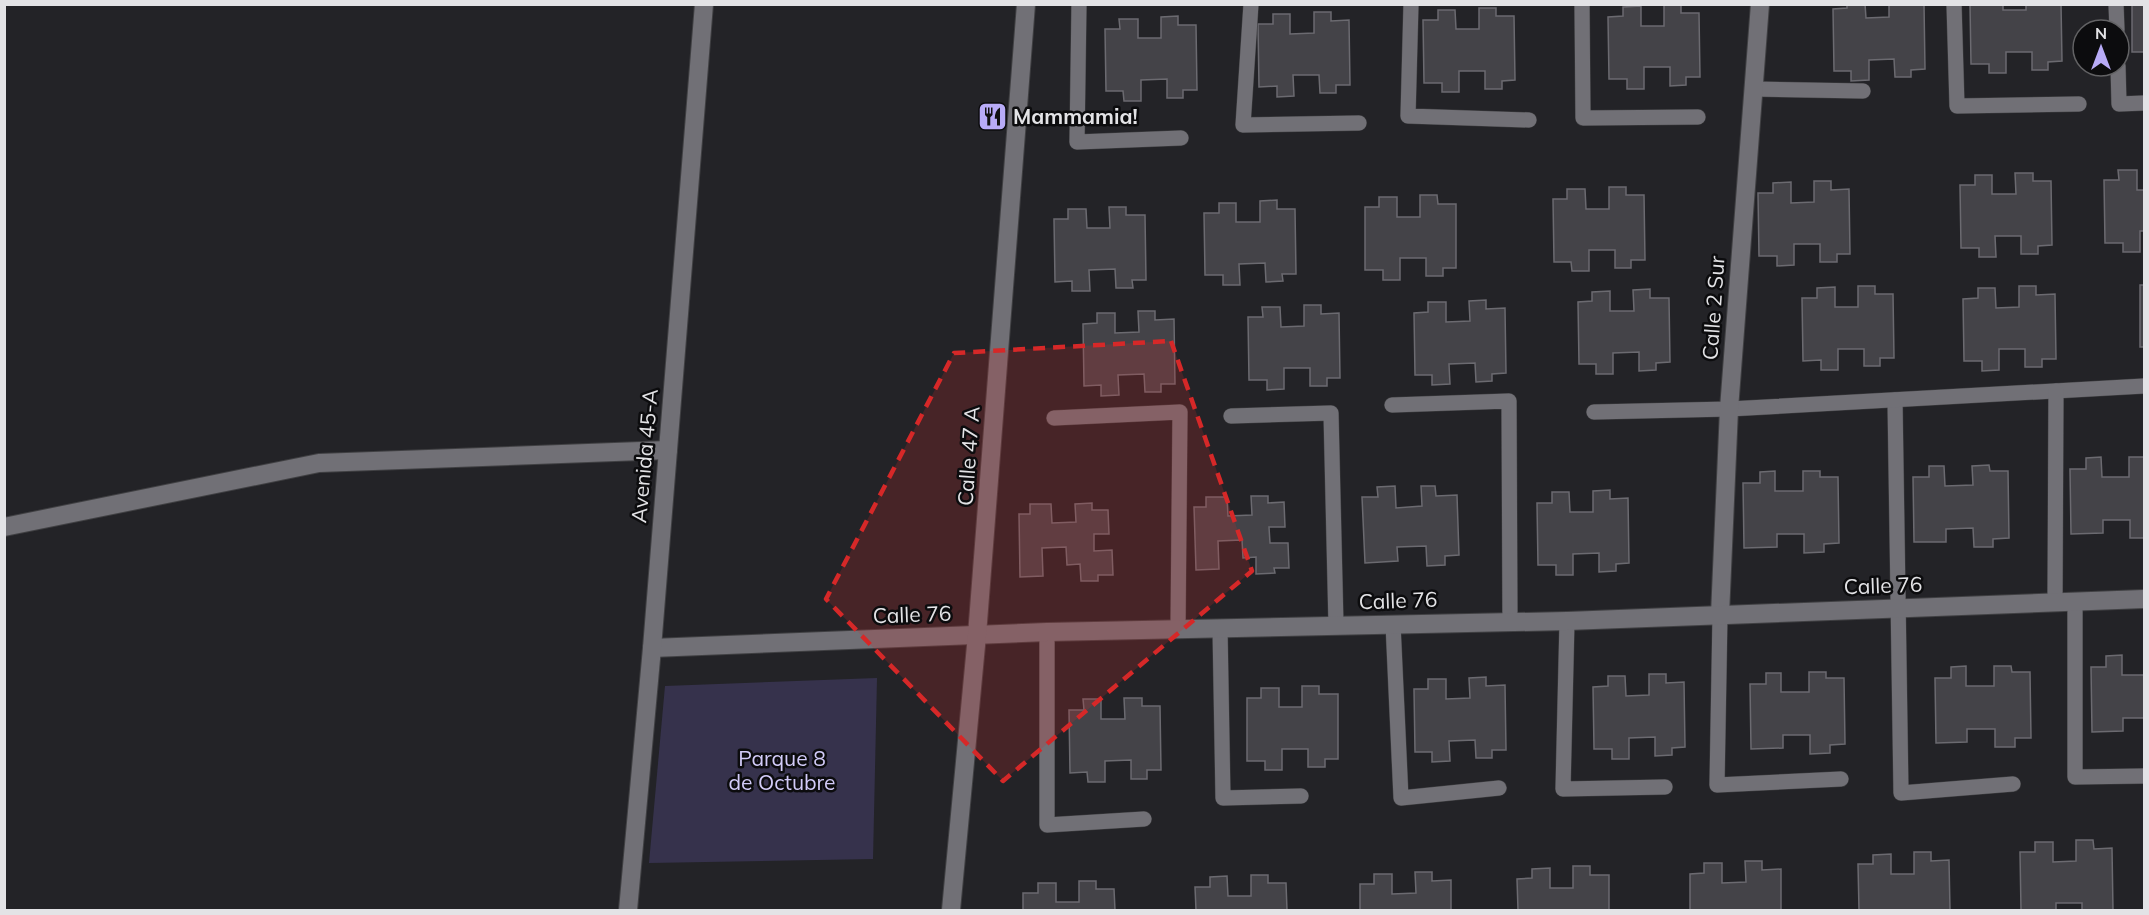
<svg xmlns="http://www.w3.org/2000/svg" width="2149" height="915" viewBox="0 0 2149 915" font-family="Mulish,sans-serif">
  <style>
    .green { fill: #36324c }
    .building { fill: #444348; stroke: #6b6a70; stroke-width: 1.5 }
    .lines { fill: none; stroke-linecap: round; stroke-linejoin: round }
    .lane-casing { stroke: #404043; stroke-width: 16 }
    .street-casing { stroke: #404043; stroke-width: 20 }
    .lane { stroke: #717076; stroke-width: 15 }
    .street { stroke: #717076; stroke-width: 18 }
    .marked { fill: #d62828; fill-opacity: 0.2; stroke: #d62828; stroke-width: 4.5; stroke-dasharray: 12 8; stroke-linejoin: round }
    .labels { text-anchor: middle; stroke-width: 5; stroke-linejoin: round; paint-order: stroke }
    .poi-label { font-size: 21px; font-weight: bold; fill: #e3e3e6; stroke: #0c0c0e; text-anchor: start }
    .street-label { font-size: 21px; fill: #e3e3e6; stroke: #0c0c0e }
    .park-label { font-size: 21px; fill: #d2cbf8; stroke: #0c0c0e }
  </style>
  <rect width="100%" height="100%" fill="#232327"/>
  <polygon class="green" points="877,678 873,859 649,863 665,686"/>
  <g class="building">
    <polygon points="1664,4 1681,4 1681,13 1699,13 1700,77 1686,77 1686,85 1670,86 1670,67 1644,67 1644,89 1627,89 1627,79 1609,79 1608,17 1623,16 1623,7 1641,6 1641,26 1664,26"/>
    <polygon points="1847,4 1865,4 1866,18 1889,17 1889,4 1924,4 1925,69 1911,70 1911,77 1895,77 1894,59 1869,60 1869,80 1851,81 1851,71 1834,71 1833,9 1847,8"/>
    <polygon points="1970,4 2003,4 2003,10 2026,10 2026,4 2061,4 2062,61 2048,62 2048,70 2032,70 2032,52 2006,52 2006,73 1989,73 1989,64 1971,64"/>
    <rect x="2132" y="4" width="12" height="48"/>
    <polygon points="1479,8 1496,8 1496,16 1514,16 1515,80 1502,81 1502,89 1485,89 1485,71 1459,71 1459,92 1442,92 1442,83 1424,83 1423,20 1438,20 1438,10 1455,10 1456,29 1479,29"/>
    <polygon points="1314,12 1331,12 1331,21 1349,20 1350,85 1336,85 1336,93 1320,93 1319,75 1293,75 1294,96 1277,97 1277,86 1259,87 1258,24 1273,24 1273,14 1290,14 1290,34 1314,33"/>
    <polygon points="1178,16 1178,25 1196,25 1197,90 1183,90 1183,98 1167,98 1167,79 1141,80 1141,101 1124,101 1123,91 1106,91 1105,29 1120,29 1119,19 1138,19 1138,38 1161,38 1161,17"/>
    <polygon points="2118,170 2137,170 2137,190 2144,190 2144,231 2140,231 2140,252 2123,252 2123,243 2105,243 2104,180 2119,180"/>
    <polygon points="2015,173 2033,173 2033,181 2051,181 2052,245 2038,246 2038,254 2021,254 2021,236 1995,236 1996,257 1979,257 1979,248 1961,248 1960,185 1975,185 1975,175 1992,175 1992,194 2016,194"/>
    <polygon points="1814,181 1831,181 1831,190 1849,189 1850,254 1837,254 1837,262 1820,262 1820,244 1794,244 1794,265 1777,266 1777,256 1759,256 1758,193 1773,193 1773,183 1791,182 1791,203 1814,202"/>
    <polygon points="1609,187 1626,187 1626,195 1644,195 1645,260 1631,260 1631,268 1615,268 1615,250 1589,250 1589,271 1572,271 1571,262 1554,262 1553,199 1567,199 1567,189 1585,189 1586,209 1609,209"/>
    <polygon points="1420,195 1437,195 1438,204 1456,204 1456,268 1443,268 1443,276 1426,276 1426,258 1400,258 1400,280 1383,280 1383,270 1365,270 1365,207 1379,207 1379,197 1397,197 1397,217 1420,217"/>
    <polygon points="1277,200 1277,209 1295,209 1296,274 1282,274 1283,281 1266,282 1265,263 1239,264 1240,285 1223,285 1223,275 1205,275 1204,213 1219,213 1219,203 1236,203 1236,222 1260,222 1260,201"/>
    <polygon points="1109,207 1126,207 1126,215 1145,215 1146,280 1132,280 1133,288 1116,288 1115,269 1089,270 1090,291 1072,291 1072,281 1055,282 1054,219 1068,219 1068,209 1086,209 1087,228 1110,228"/>
    <rect x="2140" y="285" width="4" height="62"/>
    <polygon points="1858,286 1875,286 1875,294 1893,294 1894,358 1880,358 1880,366 1864,366 1864,349 1838,349 1838,370 1821,370 1821,360 1803,361 1802,298 1817,298 1817,288 1835,287 1835,307 1858,307"/>
    <polygon points="2019,286 2036,286 2036,295 2055,294 2056,359 2042,359 2042,367 2025,367 2025,349 1999,349 1999,370 1982,371 1982,361 1964,361 1963,299 1978,298 1978,288 1995,288 1996,308 2019,307"/>
    <polygon points="1650,289 1650,298 1669,298 1670,362 1656,363 1656,370 1639,371 1639,352 1613,353 1613,374 1596,374 1596,364 1579,364 1578,302 1592,301 1592,292 1610,291 1610,311 1634,311 1633,290"/>
    <polygon points="1486,300 1486,309 1505,308 1506,373 1492,374 1492,381 1476,382 1475,363 1449,364 1450,384 1432,385 1432,375 1415,375 1414,313 1428,312 1428,302 1446,302 1446,322 1470,321 1469,301"/>
    <polygon points="1304,305 1321,305 1321,314 1339,313 1340,378 1327,378 1327,386 1310,386 1310,368 1284,368 1284,389 1267,390 1267,380 1249,380 1248,317 1263,317 1262,307 1280,307 1281,327 1304,326"/>
    <polygon points="1138,311 1155,311 1155,320 1174,319 1175,384 1161,384 1161,392 1145,392 1144,374 1118,375 1119,395 1101,396 1101,385 1084,386 1083,324 1097,323 1097,313 1115,313 1115,333 1139,332"/>
    <polygon points="2101,457 2102,477 2129,477 2129,457 2144,457 2144,538 2130,538 2130,520 2103,520 2103,533 2071,534 2070,469 2086,469 2086,458"/>
    <polygon points="1989,465 1990,471 2008,471 2009,538 1993,539 1993,547 1974,547 1973,528 1946,529 1946,542 1914,542 1913,477 1929,477 1929,466 1944,466 1945,486 1973,485 1972,466"/>
    <polygon points="1775,471 1775,491 1803,491 1803,471 1820,471 1820,477 1838,477 1839,543 1824,544 1824,552 1804,553 1804,534 1777,534 1777,547 1744,548 1743,483 1760,483 1760,472"/>
    <polygon points="1395,486 1396,508 1422,506 1421,486 1435,486 1436,496 1457,495 1459,555 1445,556 1445,565 1427,566 1426,546 1397,547 1398,561 1365,563 1362,497 1378,497 1377,487"/>
    <polygon points="1610,490 1610,499 1628,498 1629,563 1616,564 1616,571 1599,572 1599,553 1573,554 1573,575 1556,575 1556,565 1538,565 1537,503 1552,503 1552,492 1569,492 1570,512 1593,512 1593,491"/>
    <polygon points="1251,496 1268,496 1268,503 1284,502 1285,527 1269,527 1270,543 1288,543 1289,568 1274,568 1275,573 1256,574 1256,557 1243,558 1242,540 1218,541 1219,569 1196,570 1194,507 1206,507 1206,497 1227,497 1228,516 1252,515"/>
    <polygon points="1092,503 1092,510 1108,510 1109,534 1094,534 1094,551 1112,550 1113,575 1098,575 1098,581 1081,581 1080,564 1067,565 1066,547 1042,548 1043,576 1020,577 1019,514 1030,514 1030,504 1051,504 1052,523 1076,522 1075,504"/>
    <polygon points="2122,655 2122,675 2144,675 2144,718 2123,718 2123,731 2092,732 2091,667 2106,667 2106,656"/>
    <polygon points="1966,666 1966,686 1994,686 1994,666 2011,666 2012,672 2030,672 2031,738 2015,738 2015,747 1995,747 1995,729 1967,729 1967,742 1936,743 1935,678 1951,678 1951,667"/>
    <polygon points="1809,672 1826,672 1826,678 1844,678 1845,744 1830,745 1830,753 1810,754 1810,735 1783,735 1783,748 1751,749 1750,684 1766,684 1766,673 1781,673 1781,692 1809,692"/>
    <polygon points="1649,674 1666,674 1666,683 1684,682 1685,747 1672,748 1672,755 1655,756 1655,737 1629,738 1629,759 1612,759 1612,749 1594,749 1593,687 1608,686 1608,676 1625,676 1626,696 1649,695"/>
    <polygon points="1486,677 1486,686 1505,685 1506,750 1492,750 1492,758 1476,758 1475,740 1449,741 1450,761 1432,762 1432,752 1415,752 1414,689 1428,689 1428,679 1446,679 1446,699 1470,698 1469,678"/>
    <polygon points="1302,686 1319,686 1319,694 1338,694 1338,759 1325,759 1325,767 1308,767 1308,749 1282,749 1282,770 1265,770 1265,761 1247,761 1247,698 1261,698 1261,688 1279,688 1279,707 1302,707"/>
    <polygon points="1124,698 1142,698 1142,706 1160,706 1161,770 1147,770 1147,779 1131,779 1131,760 1105,761 1105,782 1088,782 1087,772 1070,773 1069,710 1084,710 1083,699 1101,699 1101,719 1125,719"/>
    <polygon points="2076,840 2093,840 2094,849 2112,848 2113,910 2082,910 2082,903 2056,903 2056,910 2021,910 2020,852 2035,852 2035,842 2053,842 2053,862 2076,861"/>
    <polygon points="1914,852 1931,852 1931,861 1949,860 1950,910 1859,910 1858,864 1873,864 1873,855 1891,854 1891,874 1914,874"/>
    <polygon points="1745,861 1762,861 1762,870 1781,869 1781,910 1690,910 1690,874 1704,873 1704,863 1722,863 1722,883 1746,882"/>
    <polygon points="1573,866 1590,866 1590,875 1609,875 1609,910 1518,910 1517,879 1532,878 1532,869 1550,868 1550,888 1573,888"/>
    <polygon points="1415,872 1432,872 1432,881 1451,880 1451,910 1360,910 1360,884 1374,884 1374,874 1392,874 1392,894 1416,893"/>
    <polygon points="1251,875 1268,875 1268,883 1286,883 1287,910 1196,910 1195,887 1210,887 1210,877 1227,876 1228,896 1251,896"/>
    <polygon points="1079,881 1096,881 1096,889 1114,889 1115,910 1023,910 1023,893 1038,893 1038,883 1056,883 1056,902 1079,902"/>
  </g>
  <g class="lines">
    <defs>
      <g id="lane">
        <polyline points="1079,4 1077,142 1181,138"/>
        <polyline points="1251,4 1243,125 1359,123"/>
        <polyline points="1411,4 1408,116 1529,120"/>
        <polyline points="1582,4 1583,118 1698,117"/>
        <polyline points="1954,4 1957,106 2079,104"/>
        <polyline points="2116,4 2117,30"/>
        <polyline points="2118,66 2119,104 2144,103"/>
        <polyline points="1754,89 1863,91"/>
        <polyline points="1895,400 1901,793 2013,784"/>
        <polyline points="1392,405 1509,401 1510,621"/>
        <polyline points="1594,412 1729,409 2144,386"/>
        <polyline points="1231,416 1331,413 1336,625"/>
        <polyline points="1054,418 1180,412 1178,629"/>
        <polyline points="2055,602 2056,391"/>
        <polyline points="2075,602 2075,777 2144,776"/>
        <polyline points="1720,615 1717,785 1841,779"/>
        <polyline points="1567,621 1563,789 1665,787"/>
        <polyline points="1393,624 1401,798 1499,788"/>
        <polyline points="1220,628 1223,798 1301,796"/>
        <polyline points="1047,632 1047,825 1144,819"/>
      </g>
      <g id="street">
        <polyline points="4,527 319,463 668,450"/>
        <polyline points="1720,615 1729,409 1760,4"/>
        <polyline points="652,648 1047,632 1567,621 2144,599"/>
        <polyline points="628,910 652,648 704,4"/>
        <polyline points="951,910 977,635 1026,4"/>
      </g>
    </defs>
    <use href="#lane" class="lane-casing"/>
    <use href="#street" class="street-casing"/>
    <use href="#lane" class="lane"/>
    <use href="#street" class="street"/>
  </g>
  <path class="marked" d="M1171 341 1252 571 1003 781 826 599 954 353Z"/>
  <defs>
    <symbol id="restaurant-square" viewBox="-11 -11 22 22"><rect x="-9" y="-9" width="18" height="18" rx="4" fill="#b8abf7" stroke="#0c0c0e"/><path d="M-5-6h1v4h1v-4h1v4h1v-4h1v5L-1.5 .5V6h-2V.5L-5-1ZM5-6V6H3V1.5H1.5Q1.5-4 5-6Z" fill="#111"/></symbol>
  </defs>
  <g fill-rule="evenodd">
    <use href="#restaurant-square" x="976" y="100" width="33" height="33"/>
  </g>
  <g class="labels">
    <g class="poi-label">
      <text x="1013" y="124">Mammamia!</text>
    </g>
    <g class="street-label">
      <text transform="translate(1714 308) rotate(-86)" y="7">Calle 2 Sur</text>
      <text transform="translate(645 456) rotate(-85)" y="7">Avenida 45-A</text>
      <text transform="translate(969 456) rotate(-86)" y="7">Calle 47 A</text>
      <text transform="translate(1883 586) rotate(-2)" y="7">Calle 76</text>
      <text transform="translate(1398 601) rotate(-2)" y="7">Calle 76</text>
      <text transform="translate(912 615) rotate(-2)" y="7">Calle 76</text>
    </g>
    <g class="park-label">
      <text x="782" y="766">Parque 8<tspan x="782" dy="24">de Octubre</tspan></text>
    </g>
  </g>
  <rect width="2149" height="915" fill="none" stroke="#e3e3e6" stroke-width="12"/>
  <g transform="translate(2101 48)"><circle r="28" fill="#0c0c0e" stroke="#626264" stroke-width="1.5"/>
  <path d="M0-4.5L10 22L0 15L-10 22Z" fill="#b8abf7"/>
  <text y="-9" font-size="16" font-weight="bold" text-anchor="middle" fill="#e3e3e6">N</text>
  </g>
</svg>
